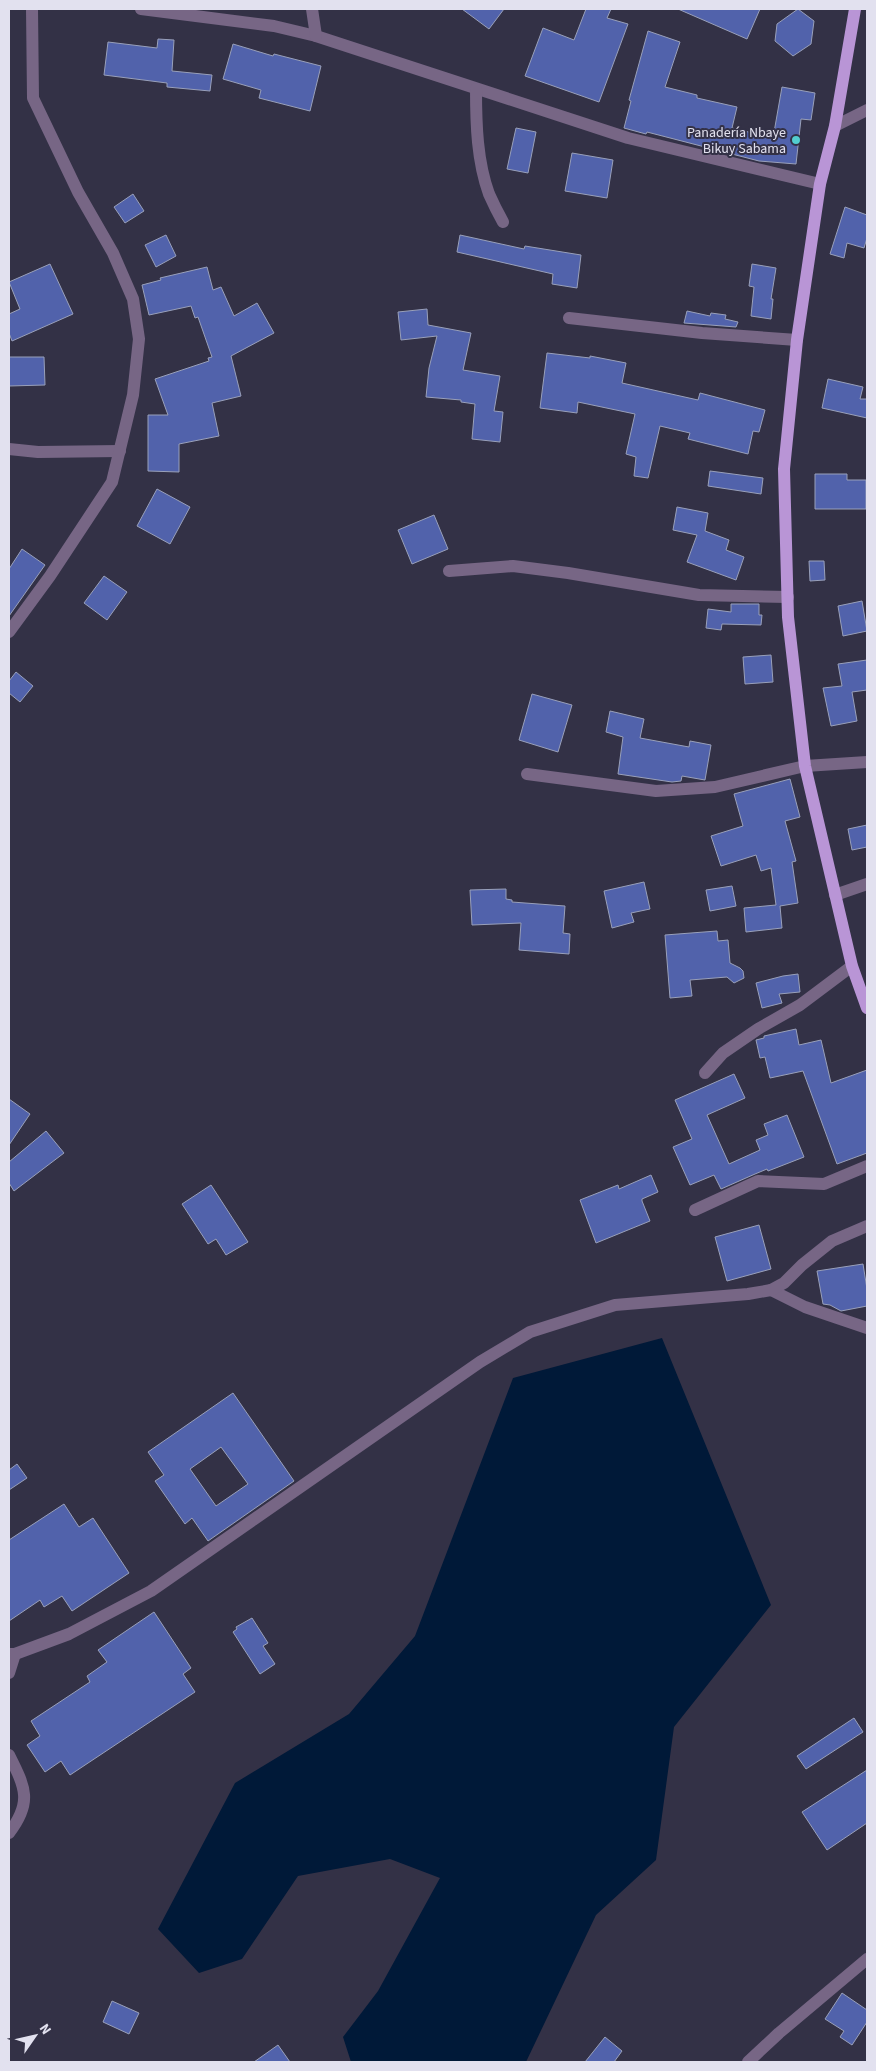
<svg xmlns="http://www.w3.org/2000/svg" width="876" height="2071" viewBox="0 0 876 2071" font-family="'Source Sans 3',sans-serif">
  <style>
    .water { fill: #001938 }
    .building { fill: #5162ab; stroke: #99a0ba; fill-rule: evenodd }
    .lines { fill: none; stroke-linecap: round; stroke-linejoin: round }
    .street { stroke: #776685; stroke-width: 12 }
    .primary { stroke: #b995d6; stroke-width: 12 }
    .poi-dot { fill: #52cdcf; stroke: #333146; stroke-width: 2 }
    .labels { text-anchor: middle; stroke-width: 4; stroke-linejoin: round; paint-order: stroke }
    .poi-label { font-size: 14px; fill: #e2e1ef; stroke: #333146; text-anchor: end }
  </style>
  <rect width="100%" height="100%" fill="#333146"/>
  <polygon class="water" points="662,1338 771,1605 674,1727 656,1860 596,1915 526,2062 351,2062 343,2037 378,1991 440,1878 390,1859 298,1876 242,1959 199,1973 158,1929 235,1783 349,1714 415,1636 513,1378"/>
  <g class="building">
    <polygon points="462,9 504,9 489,29"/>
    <polygon points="586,9 611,9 607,18 628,24 599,102 525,76 543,28 574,40"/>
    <polygon points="678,9 760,9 747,39"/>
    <polygon points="798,9 814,21 811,44 793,56 775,41 777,24"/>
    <polygon points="648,31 680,42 665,87 697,95 697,98 737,107 732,128 773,138 782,87 815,93 811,120 801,119 796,164 759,161 647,132 646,134 624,128 631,101 629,100"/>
    <polygon points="158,39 174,40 172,71 212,75 210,91 167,87 167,83 104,75 108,42 157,48"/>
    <polygon points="233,44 273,56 274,54 321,66 310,111 259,98 261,90 223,79"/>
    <polygon points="516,128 536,132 528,173 507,169"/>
    <polygon points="572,153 613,160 607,198 565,191"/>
    <polygon points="133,194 144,211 125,223 114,207"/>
    <polygon points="845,207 867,215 867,238 864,248 847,243 844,258 830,254"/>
    <polygon points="166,235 176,256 156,267 145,245"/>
    <polygon points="460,235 524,249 525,246 581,255 577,288 552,284 553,274 457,252"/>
    <polygon points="50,264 73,314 12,341 9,333 9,314 20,309 9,282"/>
    <polygon points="752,264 776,268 771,299 773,299 771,319 751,316 754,287 749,286"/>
    <polygon points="207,267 213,290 221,287 234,316 257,303 274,333 231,356 241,396 212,403 219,436 179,444 179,472 148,471 148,415 168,415 155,379 209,361 208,358 212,357 198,317 195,318 191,306 149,315 142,285 161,280 160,278"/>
    <polygon points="427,309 428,325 471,333 463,370 500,376 494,411 503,412 500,442 472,439 475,404 461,402 461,400 426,397 429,368 437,336 401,340 398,312"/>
    <polygon points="687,311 710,316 711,313 726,315 725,319 738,322 736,327 684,323"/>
    <polygon points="547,353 590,358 590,356 626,363 622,383 698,400 700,393 765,410 759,432 753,431 748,454 688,439 690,433 660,426 648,478 634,476 636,457 626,454 635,414 578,402 577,413 540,408"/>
    <polygon points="9,357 44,357 45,385 9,386"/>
    <polygon points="828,379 863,387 860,399 867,399 867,418 822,408"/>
    <polygon points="710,471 763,478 761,494 708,486"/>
    <polygon points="815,474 847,474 847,480 866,480 866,509 815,509"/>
    <polygon points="157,489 190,507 170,544 137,526"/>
    <polygon points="677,507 708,513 705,531 729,540 726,550 744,557 736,580 687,562 697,535 673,530"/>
    <polygon points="434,515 448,549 412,564 398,530"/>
    <polygon points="22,549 45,565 9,616 9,569"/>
    <polygon points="809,561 824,561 825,580 810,581"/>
    <polygon points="104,576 127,592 107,620 84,603"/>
    <polygon points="862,601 867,631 843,636 838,606"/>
    <polygon points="731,604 759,604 759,615 762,615 761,625 722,624 721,630 706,628 708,609 731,612"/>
    <polygon points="771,655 773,682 745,684 743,657"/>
    <polygon points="867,660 867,690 852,692 857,721 831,726 823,688 842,686 838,664"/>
    <polygon points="16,672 33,686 20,702 9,693 9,681"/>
    <polygon points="532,694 572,705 558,752 519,740"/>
    <polygon points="610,711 644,719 640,738 689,747 690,741 711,745 705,780 682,776 681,781 672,782 618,774 623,737 606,732"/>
    <polygon points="790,779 800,817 785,821 796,861 792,862 798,903 780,906 782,928 746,932 744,908 776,905 771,868 761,871 756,855 721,866 711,836 743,826 734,794"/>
    <polygon points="867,825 867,847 852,850 848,829"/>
    <polygon points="644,882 650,909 631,913 634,922 612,928 604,891"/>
    <polygon points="732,886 736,906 710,911 706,890"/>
    <polygon points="506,889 506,899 512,900 512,902 565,906 563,933 570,934 569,954 519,950 521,923 472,925 470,890"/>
    <polygon points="717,931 718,941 728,940 730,963 740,968 743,971 744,978 734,983 727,977 690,980 692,996 670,998 665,935"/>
    <polygon points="798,974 800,992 779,994 782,1003 762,1008 756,983 783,976"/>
    <polygon points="796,1029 799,1045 821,1040 831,1083 867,1070 867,1153 837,1164 803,1071 770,1078 765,1057 760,1058 756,1040 764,1038 764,1036"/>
    <polygon points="734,1074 745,1098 707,1115 729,1164 760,1150 756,1140 768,1135 764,1124 787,1115 804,1157 768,1171 767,1169 755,1174 721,1189 714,1175 690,1185 673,1147 692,1139 675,1100"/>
    <polygon points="9,1099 30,1114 9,1145"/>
    <polygon points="46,1131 64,1153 14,1191 9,1183 9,1162"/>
    <polygon points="651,1175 658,1192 642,1199 642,1201 650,1221 596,1243 580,1200 618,1185 619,1189"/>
    <polygon points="211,1185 248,1242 226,1255 216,1239 208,1244 182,1204"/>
    <polygon points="759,1225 771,1269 727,1281 715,1237"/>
    <polygon points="863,1264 867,1289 867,1306 841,1311 830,1305 823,1304 817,1271"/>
    <path d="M233 1393 294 1481 208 1541 192 1518 185 1524 155 1481 164 1475 148 1452ZM221 1447 248 1484 216 1506 190 1469Z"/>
    <polygon points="17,1464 27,1478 9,1490 9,1470"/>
    <polygon points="64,1504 79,1527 93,1518 129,1573 72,1611 62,1596 44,1607 40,1600 9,1621 9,1540"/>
    <polygon points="154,1612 191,1668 183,1674 195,1692 70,1775 61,1761 45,1772 27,1745 40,1736 31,1721 90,1682 87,1676 107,1662 98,1650"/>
    <polygon points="252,1618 268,1643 263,1646 275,1664 260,1674 233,1632 237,1629 236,1627"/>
    <polygon points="854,1718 863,1732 806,1769 797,1756"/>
    <polygon points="867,1770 867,1823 827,1850 802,1812"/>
    <polygon points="842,1993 867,2010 867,2022 852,2045 840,2037 844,2031 825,2019"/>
    <polygon points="112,2001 139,2013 129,2034 103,2022"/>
    <polygon points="605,2037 622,2051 614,2062 585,2062"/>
    <polygon points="278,2045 290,2062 254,2062"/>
  </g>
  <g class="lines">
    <g class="street">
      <polyline points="141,9 274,26 316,36 628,138 820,184"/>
      <polyline points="312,9 316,36"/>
      <path d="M476 89C476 124 477 161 489 194 493 203 498 213 503 222"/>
      <polyline points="835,126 867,110"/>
      <polyline points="569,318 702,333 797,340"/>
      <polyline points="9,449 38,452 120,451"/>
      <polyline points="449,571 513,566 568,573 699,595 788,597"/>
      <polyline points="9,632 50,576 112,482 133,395 139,339 133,299 113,253 78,192 33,98 32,9"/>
      <polyline points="527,774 656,791 715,787 805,766 867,762"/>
      <polyline points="835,895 867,884"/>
      <polyline points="705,1073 723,1053 758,1029 800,1005 852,966"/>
      <polyline points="695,1210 758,1181 824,1184 867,1166"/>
      <polyline points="771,1290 805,1307 867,1328"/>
      <polyline points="9,1654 15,1654 69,1634 151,1591 480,1362 530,1332 615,1305 748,1294 771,1290 784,1283 802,1265 832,1241 867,1226"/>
      <polyline points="9,1673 15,1654"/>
      <path d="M9 1755C25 1787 33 1802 9 1833"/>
      <polyline points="748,2062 779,2033 867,1959"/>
    </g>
    <polyline class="primary" points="855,9 835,126 820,184 797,340 784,469 788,617 805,766 852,966 867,1008"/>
  </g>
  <circle class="poi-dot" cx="796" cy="140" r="5"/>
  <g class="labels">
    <g class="poi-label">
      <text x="786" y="137">Panadería Nbaye<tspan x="786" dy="16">Bikuy Sabama</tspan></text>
    </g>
  </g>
  <rect width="876" height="2071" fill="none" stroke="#e2e1ef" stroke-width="20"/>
  <g transform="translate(35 2036) rotate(56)" stroke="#333146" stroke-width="4" paint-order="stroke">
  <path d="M0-4L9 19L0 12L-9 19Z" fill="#e2e1ef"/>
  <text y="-8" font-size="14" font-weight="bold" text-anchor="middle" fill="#e2e1ef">N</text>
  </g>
</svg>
